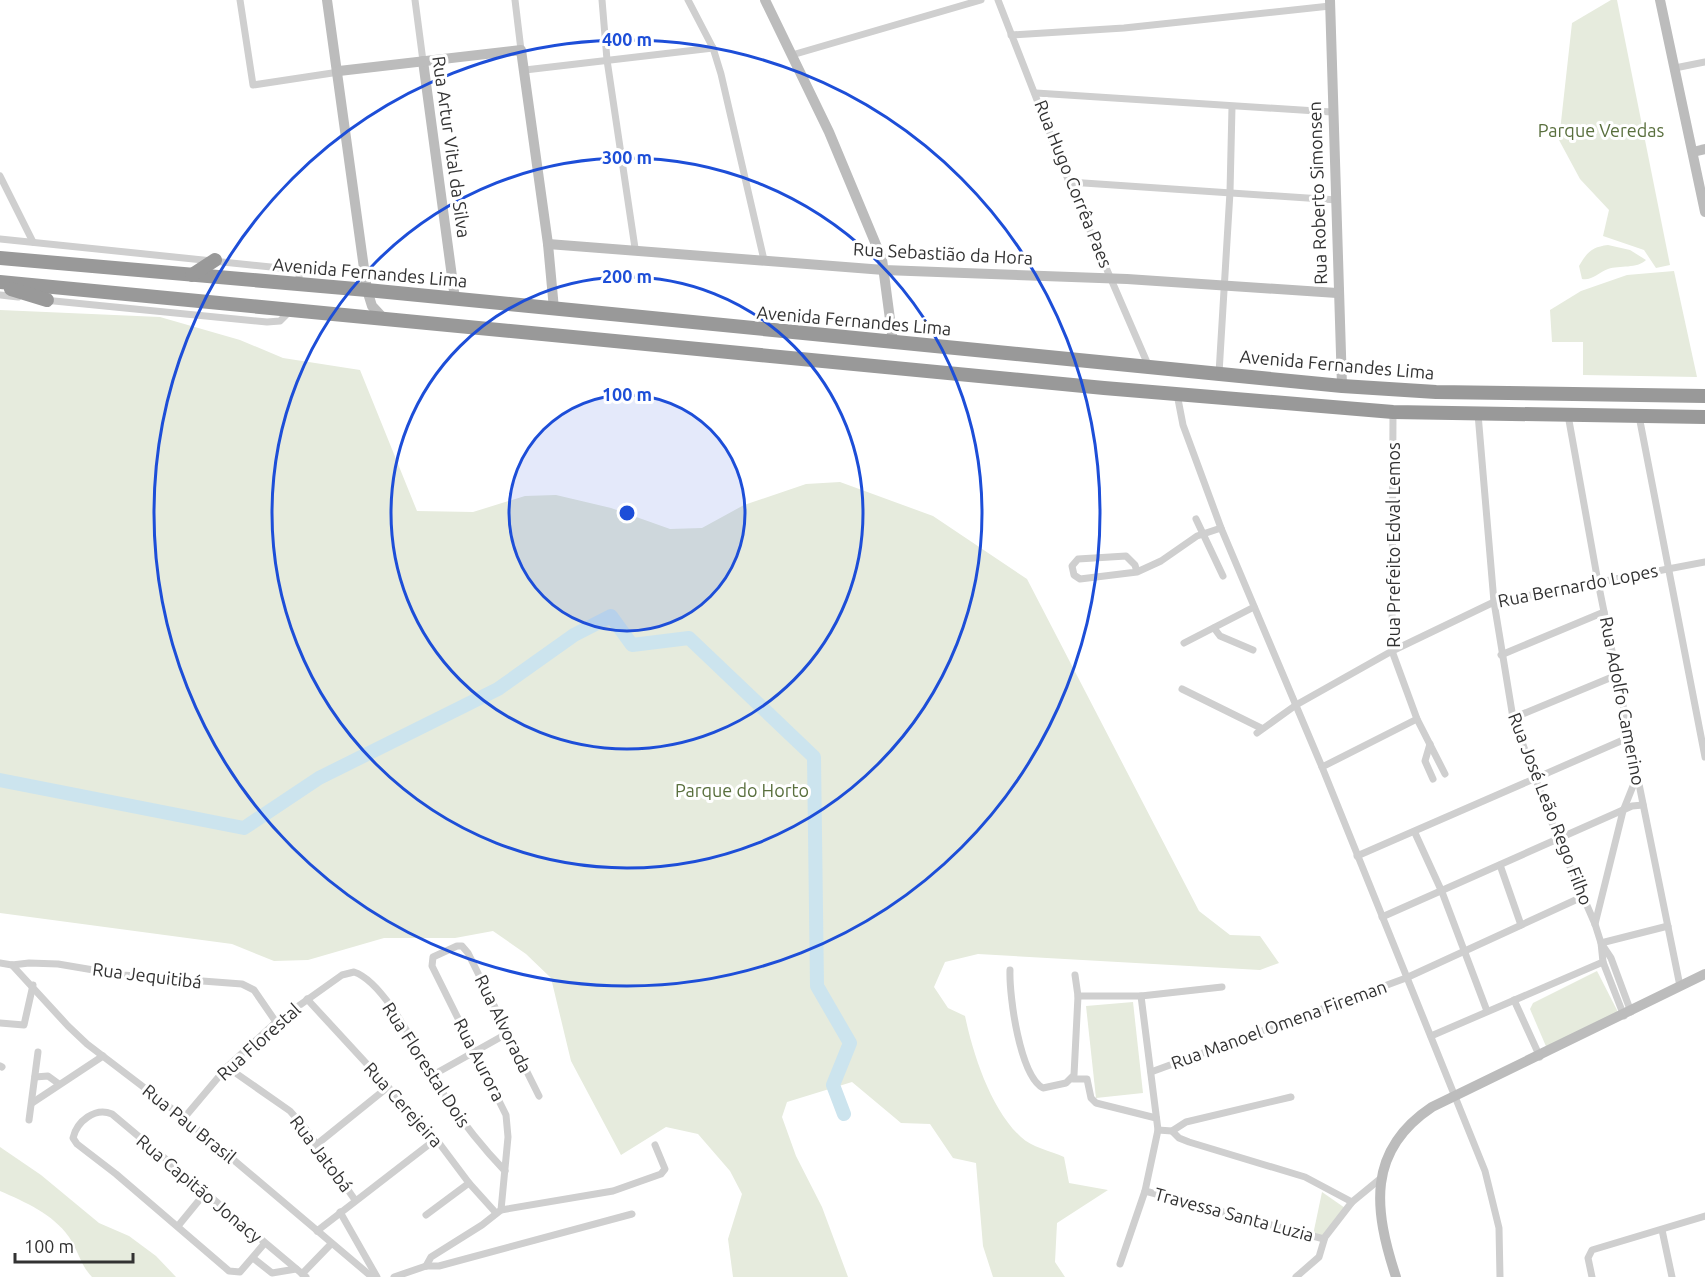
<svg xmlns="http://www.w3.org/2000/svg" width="1705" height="1277" viewBox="0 0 1705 1277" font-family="Ubuntu,sans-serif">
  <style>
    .green { fill: #e6ebdd }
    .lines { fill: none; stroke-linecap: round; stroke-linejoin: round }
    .river { stroke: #cce4ee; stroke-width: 14 }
    .street { stroke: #cfcfcf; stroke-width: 7 }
    .secondary { stroke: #bcbcbc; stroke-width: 10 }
    .highway { stroke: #999; stroke-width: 14 }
    .ring { fill: none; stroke: #1d4ed8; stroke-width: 3 }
    .labels { text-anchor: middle; stroke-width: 6; stroke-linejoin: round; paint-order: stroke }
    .park-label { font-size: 18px; fill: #596f3d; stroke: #fff }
    .street-label { font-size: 18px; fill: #323232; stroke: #fff }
    .centre { fill: #1d4ed8; stroke: #fff; stroke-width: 3 }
    .ring-label { font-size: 18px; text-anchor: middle; font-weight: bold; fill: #1d4ed8; stroke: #fff; stroke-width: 6; stroke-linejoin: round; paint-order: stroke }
  </style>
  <rect width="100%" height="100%" fill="#fff"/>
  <g class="green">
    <polygon points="1611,0 1617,0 1670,265 1656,268 1644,250 1603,236 1609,210 1580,179 1559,140 1572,23"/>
    <path d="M1608 245 1630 250 1646 260C1637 269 1620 265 1608 269 1599 272 1592 281 1582 279L1579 266C1587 252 1592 247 1608 245Z"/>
    <polygon points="1674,271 1697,377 1583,375 1583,342 1552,342 1550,310 1581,291 1627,275"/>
    <path d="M0 310 160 317 240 340 283 358 360 370 417 511 473 512 525 496 556 495 611 508 670 529 702 528 744 505 806 484 840 482 933 516 1027 579 1199 911 1230 935 1260 936 1279 963 1260 970 978 954 945 962 934 987 948 1008 965 1016C973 1054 991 1110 1021 1137 1031 1147 1051 1151 1064 1157L1069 1183 1108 1190 1057 1223 1055 1262 1065 1277H993L983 1246 976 1163 953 1158 930 1124 901 1123 852 1082 787 1102 782 1117 796 1156 822 1207 848 1277H733L728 1239 742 1194 730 1171 698 1134 666 1127 621 1155 571 1061 551 978 526 954 493 931 455 938H384L308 960 274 961 232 944 0 913Z"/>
    <polygon points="1597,971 1620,1016 1548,1051 1530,1009 1533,1003"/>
    <polygon points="1133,1002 1143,1093 1096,1098 1086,1006"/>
    <path d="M0 1147 41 1175 99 1223 129 1236 156 1256 176 1277H92C81 1266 78 1250 69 1237 53 1214 25 1202 0 1191Z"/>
    <polygon points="1322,1192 1345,1208 1321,1238 1313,1235"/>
  </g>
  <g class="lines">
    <polyline class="river" points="0,780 244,828 319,778 498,689 574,635 611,616 632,645 689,638 814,757 817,986 850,1043 833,1085 844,1114"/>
    <g class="street">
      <polyline points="240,0 253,85 339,72"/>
      <polyline points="415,0 423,61"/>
      <polyline points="515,0 521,50"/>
      <polyline points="602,0 607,60 635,248"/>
      <polyline points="688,0 713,48 721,74 764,260"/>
      <polyline points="998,0 1069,182 1149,367"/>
      <polyline points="1011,35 1124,28 1330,6"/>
      <polyline points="792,55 981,0"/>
      <polyline points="1675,68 1705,62"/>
      <polyline points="525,70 713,48"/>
      <polyline points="1036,93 1332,112"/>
      <polyline points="0,176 33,242"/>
      <polyline points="1069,182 1337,200"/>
      <polyline points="0,239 300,270 298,284"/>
      <polyline points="0,295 18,297"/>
      <polyline points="44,300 267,322 280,321 291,310"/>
      <polyline points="1219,373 1230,192 1232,107"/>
      <polyline points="1177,394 1183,425 1221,528 1322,767 1485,1171 1499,1228 1500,1277"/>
      <polyline points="1393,412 1392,651 1417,719 1445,774"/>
      <polyline points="1478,414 1494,602 1513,718 1558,839 1595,924 1601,943 1603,962 1624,1016"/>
      <polyline points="1568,415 1598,582 1680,986"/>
      <polyline points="1639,416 1705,757"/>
      <polyline points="1196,519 1223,576"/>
      <polyline points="1137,572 1135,565 1126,556 1078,559 1072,566 1074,575 1080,579 1137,572 1161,561 1197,536 1221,528"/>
      <polyline points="1214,628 1220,636 1253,650"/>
      <polyline points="1184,643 1254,607"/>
      <polyline points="1501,655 1604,612"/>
      <polyline points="1182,689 1261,728"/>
      <polyline points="1513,718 1617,675"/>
      <polyline points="1257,733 1296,705 1392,651 1494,602 1705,562"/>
      <polyline points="1430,744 1425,761 1433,779"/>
      <polyline points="1322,767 1417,719"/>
      <polyline points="1415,833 1442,892 1487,1011"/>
      <polyline points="1357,856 1630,737"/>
      <polyline points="1500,865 1521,925"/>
      <polyline points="1382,917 1632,806 1643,805"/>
      <polyline points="1595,924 1623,811 1637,776"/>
      <polyline points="1601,943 1668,926"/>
      <polyline points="1603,946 1611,958 1631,1012"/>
      <polyline points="0,963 12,965 29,963 58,964 123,975 242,984 254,990 276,1022"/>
      <polyline points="12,965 68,1026 87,1044 184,1118 372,1277"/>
      <path d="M1010 970C1009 996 1020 1076 1043 1088L1066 1083 1074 1075 1078 996 1075 975"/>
      <polyline points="1078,996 1141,996 1222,987"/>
      <polyline points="307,999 436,1139 469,1183 496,1213"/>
      <polyline points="1514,1000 1540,1057"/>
      <polyline points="0,1023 24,1025 33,985"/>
      <polyline points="1431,1036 1603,962"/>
      <polyline points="0,1066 2,1067"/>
      <polyline points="227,1067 290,1111 305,1128 355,1200"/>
      <polyline points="1151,1072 1406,978 1582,897"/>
      <polyline points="433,1075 508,1033"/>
      <polyline points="35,1077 48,1076 59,1084"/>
      <polyline points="1073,1079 1087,1079 1091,1098 1096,1103 1156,1118"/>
      <polyline points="32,1103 103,1056"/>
      <path d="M184 1118 227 1067 276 1022 342 975 354 972C388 983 425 1067 445 1096 463 1123 482 1147 505 1171"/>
      <polyline points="29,1120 38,1052"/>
      <polyline points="1158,1130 1172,1131 1179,1138 1189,1142 1305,1177 1352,1202"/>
      <polyline points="1172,1131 1186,1122 1291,1097"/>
      <polyline points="316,1145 388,1087"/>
      <polyline points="1145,1191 1324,1239"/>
      <polyline points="501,1210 508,1137 506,1115 432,966 433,957 457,946 462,946 468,953 539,1096"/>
      <polyline points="340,1212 377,1277"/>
      <polyline points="426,1215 469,1183"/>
      <polyline points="178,1226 205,1193"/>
      <polyline points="1662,1230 1672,1277"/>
      <polyline points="317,1231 436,1139"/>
      <path d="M264 1244 240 1272 229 1271 116 1174 77 1144 73 1138C77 1121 95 1107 112 1114L306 1277"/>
      <polyline points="253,1258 272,1273 296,1269"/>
      <polyline points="1120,1264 1145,1191 1158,1130 1141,996"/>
      <polyline points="426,1266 431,1257 482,1225 501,1210 613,1191 661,1174 665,1169 655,1145"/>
      <polyline points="302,1274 331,1244"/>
      <polyline points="394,1277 426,1266 439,1266 632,1214"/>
      <polyline points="1296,1277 1319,1257 1325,1237 1352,1202 1380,1179"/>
      <polyline points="1592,1277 1588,1258 1592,1250 1705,1216"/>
    </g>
    <g class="secondary">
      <polyline points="327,0 367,290 372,306 384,319"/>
      <polyline points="765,0 829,132 882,259 893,342"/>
      <polyline points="1330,0 1342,386"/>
      <polyline points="1660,0 1705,212"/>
      <polyline points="423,61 455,299"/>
      <polyline points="339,71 521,50 548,244 554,309"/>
      <polyline points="1693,152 1705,149"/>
      <polyline points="548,244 884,270 1127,279 1337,293"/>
      <path d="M1396 1277C1374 1210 1366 1151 1432 1107L1705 974"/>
    </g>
    <g class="highway">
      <polyline points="0,258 367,290 1342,386 1436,392 1705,396"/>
      <polyline points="192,275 215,260"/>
      <polyline points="0,282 1104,388 1393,412 1705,417"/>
      <polyline points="11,289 47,300"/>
    </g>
  </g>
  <circle cx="627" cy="513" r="118" fill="#1d4ed8" fill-opacity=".12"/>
  <g class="ring">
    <circle cx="627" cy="513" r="118"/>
    <circle cx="627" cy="513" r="236"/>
    <circle cx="627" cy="513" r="355"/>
    <circle cx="627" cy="513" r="473"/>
  </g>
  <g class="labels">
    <g class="park-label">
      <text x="1601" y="137">Parque Veredas</text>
      <text x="742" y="797">Parque do Horto</text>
    </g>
    <g class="street-label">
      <text transform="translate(451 147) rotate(82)" y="6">Rua Artur Vital da Silva</text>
      <text transform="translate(1073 184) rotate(68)" y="6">Rua Hugo Corrêa Paes</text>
      <text transform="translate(1318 193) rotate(-92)" y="6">Rua Roberto Simonsen</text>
      <text transform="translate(943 254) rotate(3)" y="6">Rua Sebastião da Hora</text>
      <text transform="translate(370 273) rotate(5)" y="6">Avenida Fernandes Lima</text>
      <text transform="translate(854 321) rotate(5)" y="6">Avenida Fernandes Lima</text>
      <text transform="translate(1337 365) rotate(5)" y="6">Avenida Fernandes Lima</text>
      <text transform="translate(1394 545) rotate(-90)" y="6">Rua Prefeito Edval Lemos</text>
      <text transform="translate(1578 586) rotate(-11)" y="6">Rua Bernardo Lopes</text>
      <text transform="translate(1622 701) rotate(79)" y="6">Rua Adolfo Camerino</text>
      <text transform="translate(1550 809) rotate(69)" y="6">Rua José Leão Rego Filho</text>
      <text transform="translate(147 976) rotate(7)" y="6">Rua Jequitibá</text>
      <text transform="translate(503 1024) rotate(64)" y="6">Rua Alvorada</text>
      <text transform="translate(1279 1025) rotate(-20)" y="6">Rua Manoel Omena Fireman</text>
      <text transform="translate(259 1042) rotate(-42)" y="6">Rua Florestal</text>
      <text transform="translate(479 1060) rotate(63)" y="6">Rua Aurora</text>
      <text transform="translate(426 1065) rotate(57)" y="6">Rua Florestal Dois</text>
      <text transform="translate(403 1105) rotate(48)" y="6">Rua Cerejeira</text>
      <text transform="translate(189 1124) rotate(39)" y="6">Rua Pau Brasil</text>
      <text transform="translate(321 1154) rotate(53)" y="6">Rua Jatobá</text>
      <text transform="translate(199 1189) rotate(40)" y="6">Rua Capitão Jonacy</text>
      <text transform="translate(1234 1215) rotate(15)" y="6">Travessa Santa Luzia</text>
    </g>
  </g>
  <circle cx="627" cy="513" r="9" class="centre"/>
  <g class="ring-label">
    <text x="627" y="46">400 m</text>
    <text x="627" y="164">300 m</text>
    <text x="627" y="283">200 m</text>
    <text x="627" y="401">100 m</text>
  </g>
  <path d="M15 1253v9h118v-9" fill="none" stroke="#323232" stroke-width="3"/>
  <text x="24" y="1253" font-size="18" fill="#323232" stroke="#ffffff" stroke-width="4.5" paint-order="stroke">100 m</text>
</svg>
